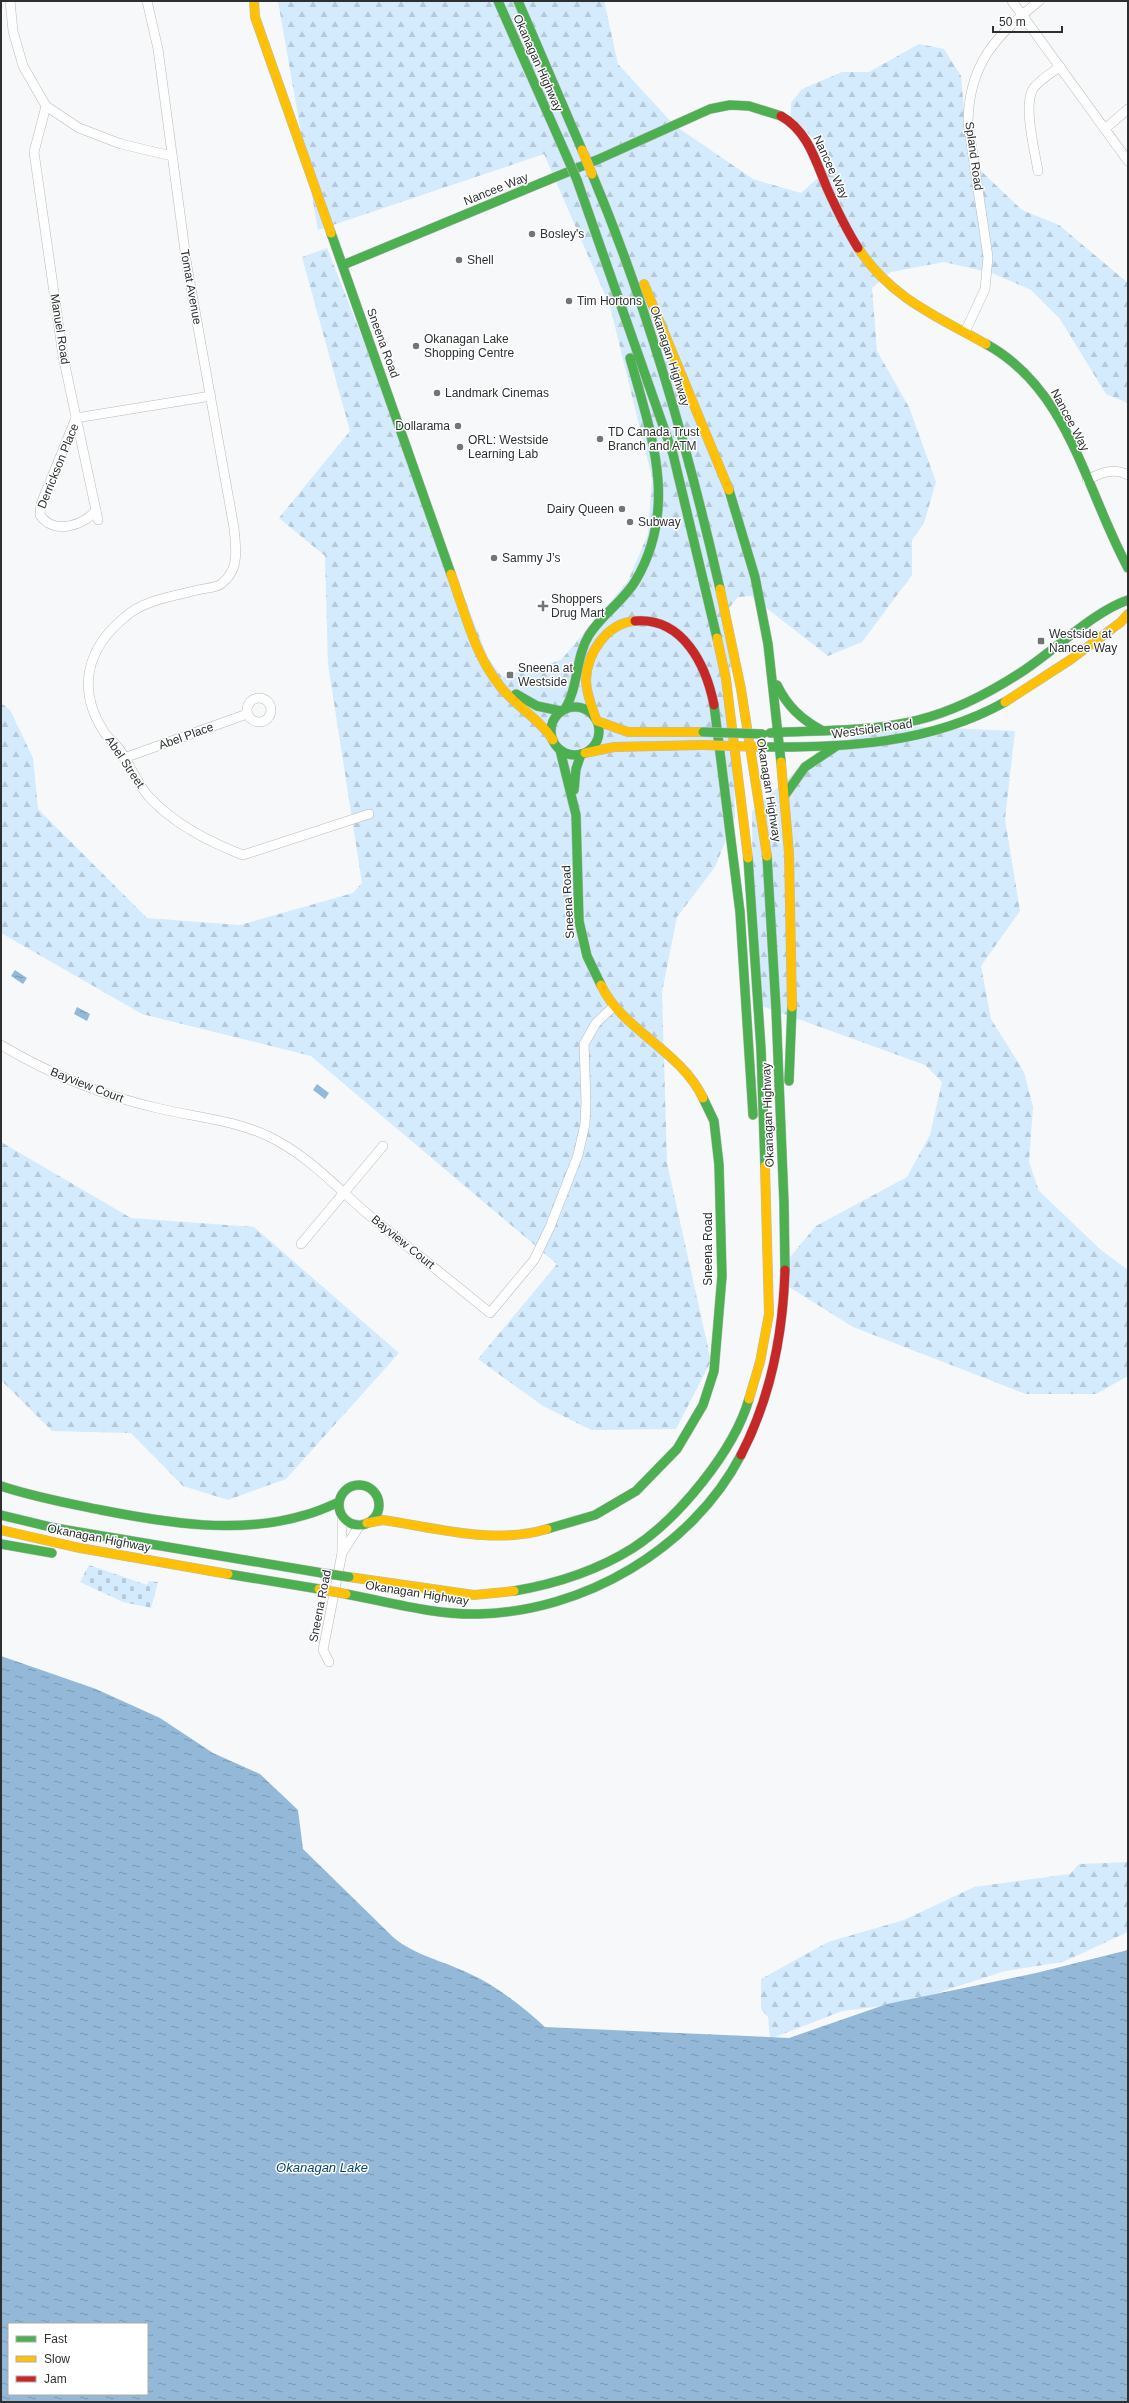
<svg xmlns="http://www.w3.org/2000/svg" width="1129" height="2403" viewBox="0 0 1129 2403" font-family="Arial,sans-serif">
  <style>
    .forest { fill: url(#forest-firs) }
    .cemetery { fill: url(#cemetery-stones) }
    .water { fill: url(#water-ripples); fill-rule: evenodd }
    .lines { fill: none; stroke-linecap: round; stroke-linejoin: round }
    .street-casing { stroke: #b8babb; stroke-width: 10 }
    .fast-casing { stroke: #b8babb; stroke-width: 10 }
    .slow-casing { stroke: #b8babb; stroke-width: 10 }
    .jam-casing { stroke: #b8babb; stroke-width: 10 }
    .street { stroke: #fefefe; stroke-width: 9 }
    .fast { stroke: #4caf50; stroke-width: 9 }
    .slow { stroke: #ffc107; stroke-width: 9 }
    .jam { stroke: #c62828; stroke-width: 9 }
    .fast-bridge-casing { stroke: #b8babb; stroke-width: 10; stroke-linecap: butt }
    .slow-bridge-casing { stroke: #b8babb; stroke-width: 10; stroke-linecap: butt }
    .fast-bridge { stroke: #4caf50; stroke-width: 9 }
    .slow-bridge { stroke: #ffc107; stroke-width: 9 }
    .poi-dot { fill: #737577; stroke: #fff; stroke-width: 1.5 }
    .labels { text-anchor: middle; stroke-width: 3; stroke-linejoin: round; paint-order: stroke }
    .street-label { font-size: 12px; fill: #2d2f30; stroke: #fff }
    .poi-label { font-size: 12px; fill: #2d2f30; stroke: #fff; text-anchor: start }
    .water-label { font-size: 13px; font-style: italic; fill: #05466f; stroke: #fff }
  </style>
  <defs>
    <pattern id="forest-firs" width="22" height="20" patternUnits="userSpaceOnUse"><rect width="22" height="20" fill="#d4eafd"/><path d="M5 1l3.5 6h-7zM16 11l3.5 6h-7z" fill="#b6c9d9"/></pattern>
    <pattern id="cemetery-stones" width="16" height="16" patternUnits="userSpaceOnUse"><rect width="16" height="16" fill="#d4eafd"/><path d="M2 7V4a2 2 0 0 1 4 0v3zM10 15v-3a2 2 0 0 1 4 0v3z" fill="#b6c9d9"/></pattern>
    <pattern id="water-ripples" width="26" height="14" patternUnits="userSpaceOnUse"><rect width="26" height="14" fill="#94b9d8"/><path d="M2 4q2-2 4 0t4 0M15 11q2-2 4 0t4 0" fill="none" stroke="#7997b0"/></pattern>
  </defs>
  <rect width="100%" height="100%" fill="#f6f8fa"/>
  <g class="forest">
    <polygon points="278,1 604,1 618,64 674,125 753,179 801,193 827,170 820,145 791,116 791,103 802,89 842,72 869,72 919,44 944,49 961,76 966,135 981,171 1022,210 1059,225 1128,283 1128,403 1106,394 1060,319 1031,290 992,273 944,262 891,272 872,288 877,351 909,407 936,482 924,523 912,540 912,575 862,642 828,656 751,596 738,597 729,608 735,817 715,867 677,917 662,992 667,1163 711,1361 676,1429 591,1430 543,1406 478,1359 557,1264 311,1056 142,1014 1,933 1,703 10,710 33,758 38,809 147,918 240,925 353,893 362,883 328,664 325,556 279,518 350,431 302,257 327,248 488,658 502,677 561,660 628,581 648,534 652,478 610,306 544,154 318,230"/>
    <polygon points="882,725 1015,731 1005,819 1020,911 981,966 991,1019 1024,1072 1033,1107 1029,1162 1039,1191 1101,1250 1128,1270 1128,1376 1096,1394 1026,1394 853,1327 786,1285 785,1263 816,1226 907,1177 930,1135 942,1082 925,1065 754,1003 752,811 815,754"/>
    <polygon points="1,1142 131,1218 254,1227 399,1353 286,1479 228,1500 183,1486 131,1433 52,1431 1,1380"/>
    <polygon points="1128,1862 1128,1932 1063,1962 1005,1971 906,2003 842,2011 770,2039 768,2017 761,2009 761,1979 828,1942 904,1920 974,1887 1070,1874 1079,1864"/>
  </g>
  <polygon class="cemetery" points="89,1565 147,1585 149,1581 158,1582 151,1608 123,1602 80,1582"/>
  <g class="water">
    <polygon points="15,970 27,978 23,984 11,976"/>
    <polygon points="77,1007 90,1014 87,1021 74,1014"/>
    <polygon points="317,1084 329,1093 325,1099 313,1090"/>
    <path d="M1 1656 96 1689 160 1718 213 1753 260 1774 298 1810 303 1849 394 1938C415 1955 443 1961 468 1973 497 1986 522 2006 545 2027L789 2038 887 2004 1036 1973 1128 1950V2402H1ZM9 2324H147V2394H9Z"/>
  </g>
  <g class="lines">
    <defs>
      <g id="street">
        <polyline points="10,1 13,31 23,66 46,106 79,128 121,144 172,156"/>
        <path d="M147 1 158 49 187 266 234 528C236 549 240 570 221 584 216 588 205 588 198 590 174 596 144 600 125 617 87 648 76 689 104 732 108 738 115 743 120 750 131 766 137 785 151 799 176 825 209 842 243 855L369 814"/>
        <polyline points="1012,1 1128,161"/>
        <polyline points="46,106 34,152 63,356 98,520"/>
        <polyline points="1106,128 1128,109"/>
        <path d="M1038 171C1035 152 1023 106 1033 89 1039 80 1051 73 1060 67"/>
        <path d="M965 332 985 289 988 257 968 122C969 63 996 36 1039 1"/>
        <path d="M76 418 41 504 40 515C53 535 84 526 96 510"/>
        <polyline points="76,418 211,396"/>
        <path d="M1087 480C1100 473 1114 467 1128 475"/>
        <circle cx="259" cy="710" r="12"/>
        <polyline points="124,758 247,714"/>
        <path d="M1 1045C50 1074 101 1095 157 1108 194 1117 234 1120 268 1136 308 1155 337 1188 370 1216 410 1249 450 1280 490 1313L534 1260 550 1227 578 1155 585 1124 586 1102 584 1044 596 1023 614 1006"/>
        <polyline points="301,1244 383,1146"/>
        <polyline points="342,1553 360,1525"/>
        <polyline points="329,1662 323,1650 342,1553 342,1516"/>
      </g>
      <g id="fast">
        <polyline points="498,1 567,157"/>
        <polyline points="518,1 582,150"/>
        <path d="M592 174C648 307 688 448 720 589"/>
        <polyline points="577,180 673,454 717,638"/>
        <polyline points="331,233 451,574"/>
        <polyline points="343,265 599,159 710,109 730,105 749,106 781,116"/>
        <path d="M986 344C1069 389 1086 491 1128 568"/>
        <polyline points="729,490 755,577 768,644 781,762"/>
        <path d="M777 685C787 706 801 719 821 730"/>
        <polyline points="516,694 537,706 561,711"/>
        <polyline points="714,705 740,912 753,1115"/>
        <circle cx="575" cy="731" r="24"/>
        <path d="M565 709C579 686 575 658 589 635 602 614 624 601 636 580 679 506 651 434 630 358"/>
        <path d="M770 733C819 730 870 732 918 720 955 711 989 693 1020 673 1053 652 1094 611 1128 600"/>
        <path d="M760 747C844 748 930 744 1005 702"/>
        <polyline points="560,750 576,815 579,921 587,956 601,985"/>
        <polyline points="574,790 576,769 581,754"/>
        <polyline points="785,795 805,767 835,747"/>
        <polyline points="767,856 776,1009 784,1203 785,1270"/>
        <polyline points="748,858 761,1049 765,1166"/>
        <polyline points="789,1081 792,1007"/>
        <circle cx="359" cy="1505" r="20"/>
        <path d="M1 1486C34 1497 67 1503 101 1510 167 1523 239 1535 305 1515 317 1512 328 1507 339 1502"/>
        <polyline points="1,1515 55,1528 322,1573"/>
        <polyline points="547,1529 595,1515 636,1491 677,1449 703,1405 714,1371 722,1276 719,1165 714,1121 703,1098"/>
        <polyline points="1,1544 52,1553"/>
        <polyline points="228,1574 319,1589"/>
        <path d="M514 1591C555 1584 598 1570 633 1548 678 1519 734 1451 749 1399"/>
        <path d="M346 1594C389 1602 434 1615 478 1614 583 1612 692 1549 741 1455"/>
      </g>
      <g id="slow">
        <polyline points="254,1 255,17 331,233"/>
        <path d="M858 248C891 298 936 316 986 344"/>
        <polyline points="644,284 729,490"/>
        <path d="M451 574C465 612 474 654 500 686 515 706 539 718 553 740"/>
        <polyline points="720,589 741,689 767,856"/>
        <polyline points="717,638 726,679 748,858"/>
        <polyline points="1005,702 1070,660 1121,622 1128,614"/>
        <path d="M596 719C592 707 586 693 586 680 587 653 607 623 635 621"/>
        <polyline points="597,721 628,732 703,732"/>
        <polyline points="585,753 614,747 703,745"/>
        <polyline points="781,762 789,853 792,1007"/>
        <path d="M601 985C622 1030 680 1050 703 1098"/>
        <polyline points="749,1399 760,1362 769,1314 765,1166"/>
        <path d="M367 1523 383 1520C437 1528 494 1545 547 1529"/>
        <polyline points="1,1530 80,1548 228,1574"/>
        <polyline points="349,1577 474,1595 514,1591"/>
      </g>
      <g id="jam">
        <path d="M781 116C808 131 816 162 827 188 836 208 846 229 858 248"/>
        <path d="M635 621C683 617 706 665 714 705"/>
        <path d="M741 1455C771 1397 783 1335 785 1270"/>
      </g>
    </defs>
    <use href="#street" class="street-casing"/>
    <use href="#fast" class="fast-casing"/>
    <use href="#slow" class="slow-casing"/>
    <use href="#jam" class="jam-casing"/>
    <use href="#street" class="street"/>
    <use href="#fast" class="fast"/>
    <use href="#slow" class="slow"/>
    <use href="#jam" class="jam"/>
    <defs>
      <g id="fast-bridge">
        <polyline points="567,157 577,180"/>
        <polyline points="703,732 763,734"/>
        <polyline points="322,1573 349,1577"/>
      </g>
      <g id="slow-bridge">
        <polyline points="582,150 592,174"/>
        <polyline points="703,745 760,747"/>
        <polyline points="319,1589 346,1594"/>
      </g>
    </defs>
    <use href="#fast-bridge" class="fast-bridge-casing"/>
    <use href="#slow-bridge" class="slow-bridge-casing"/>
    <use href="#fast-bridge" class="fast-bridge"/>
    <use href="#slow-bridge" class="slow-bridge"/>
  </g>
  <g class="poi-dot">
    <circle cx="532" cy="234" r="4"/>
    <circle cx="459" cy="260" r="4"/>
    <circle cx="569" cy="301" r="4"/>
    <circle cx="416" cy="346" r="4"/>
    <circle cx="437" cy="393" r="4"/>
    <circle cx="458" cy="426" r="4"/>
    <circle cx="600" cy="439" r="4"/>
    <circle cx="460" cy="447" r="4"/>
    <circle cx="622" cy="509" r="4"/>
    <circle cx="630" cy="522" r="4"/>
    <circle cx="494" cy="558" r="4"/>
    <path d="M541 600h4v4h4v4h-4v4h-4v-4h-4v-4h4z"/>
    <rect x="1037" y="637" width="8" height="8" rx="2"/>
    <rect x="506" y="671" width="8" height="8" rx="2"/>
  </g>
  <g class="labels">
    <g class="street-label">
      <text transform="translate(538 63) rotate(66)" y="4">Okanagan Highway</text>
      <text transform="translate(974 156) rotate(82)" y="4">Spland Road</text>
      <text transform="translate(831 167) rotate(65)" y="4">Nancee Way</text>
      <text transform="translate(496 189) rotate(-22)" y="4">Nancee Way</text>
      <text transform="translate(191 287) rotate(80)" y="4">Tomat Avenue</text>
      <text transform="translate(60 329) rotate(81)" y="4">Manuel Road</text>
      <text transform="translate(383 343) rotate(70)" y="4">Sneena Road</text>
      <text transform="translate(670 356) rotate(72)" y="4">Okanagan Highway</text>
      <text transform="translate(1070 420) rotate(62)" y="4">Nancee Way</text>
      <text transform="translate(58 466) rotate(-68)" y="4">Derrickson Place</text>
      <text transform="translate(872 729) rotate(-8)" y="4">Westside Road</text>
      <text transform="translate(186 736) rotate(-20)" y="4">Abel Place</text>
      <text transform="translate(125 762) rotate(56)" y="4">Abel Street</text>
      <text transform="translate(769 790) rotate(81)" y="4">Okanagan Highway</text>
      <text transform="translate(568 902) rotate(-93)" y="4">Sneena Road</text>
      <text transform="translate(87 1085) rotate(21)" y="4">Bayview Court</text>
      <text transform="translate(768 1115) rotate(-92)" y="4">Okanagan Highway</text>
      <text transform="translate(403 1242) rotate(39)" y="4">Bayview Court</text>
      <text transform="translate(708 1249) rotate(-90)" y="4">Sneena Road</text>
      <text transform="translate(99 1538) rotate(11)" y="4">Okanagan Highway</text>
      <text transform="translate(417 1593) rotate(9)" y="4">Okanagan Highway</text>
      <text transform="translate(320 1606) rotate(-79)" y="4">Sneena Road</text>
    </g>
    <g class="poi-label">
      <text x="540" y="238">Bosley's</text>
      <text x="467" y="264">Shell</text>
      <text x="577" y="305">Tim Hortons</text>
      <text x="424" y="343">Okanagan Lake<tspan x="424" dy="14">Shopping Centre</tspan></text>
      <text x="445" y="397">Landmark Cinemas</text>
      <text x="450" y="430" text-anchor="end">Dollarama</text>
      <text x="608" y="436">TD Canada Trust<tspan x="608" dy="14">Branch and ATM</tspan></text>
      <text x="468" y="444">ORL: Westside<tspan x="468" dy="14">Learning Lab</tspan></text>
      <text x="614" y="513" text-anchor="end">Dairy Queen</text>
      <text x="638" y="526">Subway</text>
      <text x="502" y="562">Sammy J’s</text>
      <text x="551" y="603">Shoppers<tspan x="551" dy="14">Drug Mart</tspan></text>
      <text x="1049" y="638">Westside at<tspan x="1049" dy="14">Nancee Way</tspan></text>
      <text x="518" y="672">Sneena at<tspan x="518" dy="14">Westside</tspan></text>
    </g>
    <g class="water-label">
      <text x="322" y="2172">Okanagan Lake</text>
    </g>
  </g>
  <rect width="1129" height="2403" fill="none" stroke="#2d2f30" stroke-width="4"/>
  <rect x="8" y="2323" width="140" height="72" fill="#ffffff" stroke="#abacac"/>
  <rect x="16" y="2336" width="20" height="6" fill="#4caf50" stroke="#abacac"/>
  <text x="44" y="2343" font-size="12" fill="#2d2f30">Fast</text>
  <rect x="16" y="2356" width="20" height="6" fill="#ffc107" stroke="#abacac"/>
  <text x="44" y="2363" font-size="12" fill="#2d2f30">Slow</text>
  <rect x="16" y="2376" width="20" height="6" fill="#c62828" stroke="#abacac"/>
  <text x="44" y="2383" font-size="12" fill="#2d2f30">Jam</text>
  <path d="M993 26v6h69v-6" fill="none" stroke="#2d2f30" stroke-width="2"/>
  <text x="999" y="26" font-size="12" fill="#2d2f30" stroke="#ffffff" stroke-width="3" paint-order="stroke">50 m</text>
</svg>
